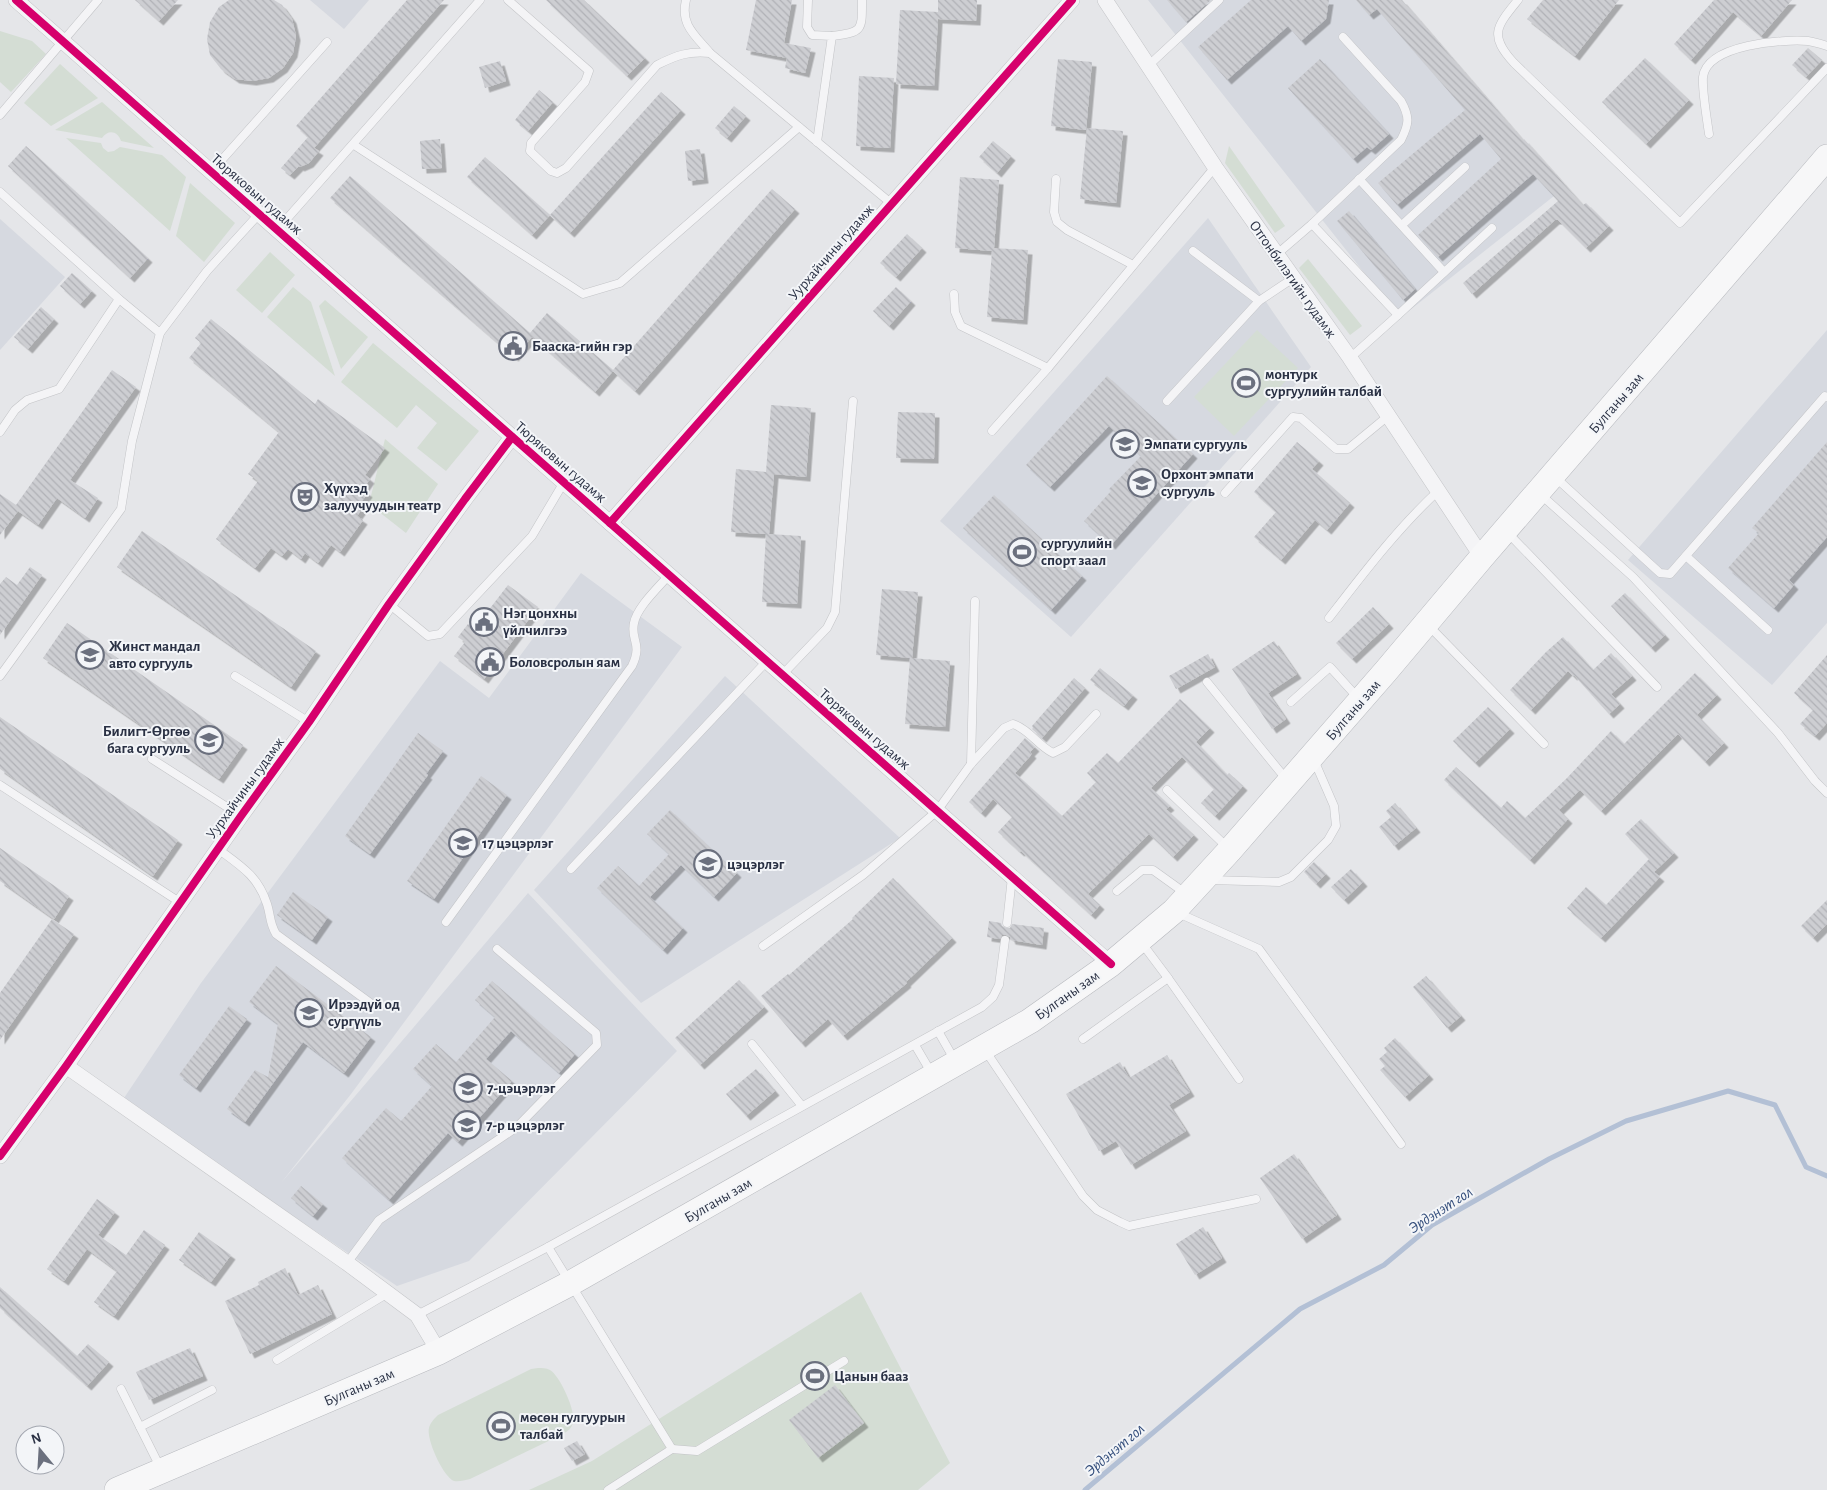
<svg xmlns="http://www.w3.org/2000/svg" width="1827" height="1490" viewBox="0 0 1827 1490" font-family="'Alegreya Sans',sans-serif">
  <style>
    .built { fill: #d6d9e0 }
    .grass { fill: #d4ddd4 }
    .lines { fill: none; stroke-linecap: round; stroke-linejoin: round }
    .stream { stroke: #b3c0d5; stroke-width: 5 }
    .building { fill: url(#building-back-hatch); filter: url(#shadow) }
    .service-casing { stroke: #c3c4c7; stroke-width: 9 }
    .minor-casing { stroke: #c3c4c7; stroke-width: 16 }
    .trunk-casing { stroke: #b7b9be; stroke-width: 26 }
    .service { stroke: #f4f4f6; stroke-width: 8 }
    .minor { stroke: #f4f4f6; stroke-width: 15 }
    .trunk { stroke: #f7f7f8; stroke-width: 25 }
    .cycleway-casing { stroke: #f3f5f8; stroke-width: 11 }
    .cycleway { stroke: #d6006c; stroke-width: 8 }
    .labels { text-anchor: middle; stroke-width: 4; stroke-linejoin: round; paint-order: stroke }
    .street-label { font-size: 15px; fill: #2a3144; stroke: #f3f5f8 }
    .poi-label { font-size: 15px; font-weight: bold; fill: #2a3144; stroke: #f3f5f8; text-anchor: start }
    .water-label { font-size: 16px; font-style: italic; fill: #324c7a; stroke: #f3f5f8 }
  </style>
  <defs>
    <pattern id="building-back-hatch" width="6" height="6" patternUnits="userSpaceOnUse" patternTransform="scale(1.25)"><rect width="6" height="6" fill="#cdced2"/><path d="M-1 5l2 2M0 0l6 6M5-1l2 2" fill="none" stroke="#b0b1b6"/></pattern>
    <filter id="shadow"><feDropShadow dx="4.5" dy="4.5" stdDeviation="0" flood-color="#0004"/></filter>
  </defs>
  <rect width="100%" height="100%" fill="#e5e6e9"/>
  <g class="built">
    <polygon points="310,0 369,0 344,29"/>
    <polygon points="1148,0 1398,0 1554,196 1400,318"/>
    <polygon points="1208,218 1311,367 1071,637 940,521"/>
    <polygon points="0,219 65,277 0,350"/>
    <polygon points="1827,330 1827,623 1772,685 1628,560"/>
    <polygon points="581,573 682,647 351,1094 281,1183 528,893 677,1051 469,1261 397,1286 268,1199 124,1098 201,983 440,661 489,698"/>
    <polygon points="725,676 900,838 641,1003 534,890"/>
  </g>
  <g class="grass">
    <polygon points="0,31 32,41 46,54 11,92 0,82"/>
    <polygon points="60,64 98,98 51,126 24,103"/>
    <path d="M102 102 154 148 121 141C118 131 108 129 102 138L55 130Z"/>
    <polygon points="66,138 101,143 103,148 108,152 114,151 120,147 162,155 186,177 170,231"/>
    <polygon points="1229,146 1285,226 1275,233 1225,163"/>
    <polygon points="190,183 235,223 204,262 176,236"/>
    <polygon points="270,252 295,275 262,313 236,290"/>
    <polygon points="1308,259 1362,326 1350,335 1299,268"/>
    <polygon points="293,287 311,302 335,376 267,317"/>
    <polygon points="325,300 368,337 341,369 319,306"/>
    <polygon points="1257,330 1298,368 1234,436 1194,397"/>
    <polygon points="373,343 479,431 446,471 417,448 437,423 416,405 397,428 341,382"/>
    <polygon points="385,439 438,484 406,533 369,504"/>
    <polygon points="861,1292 950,1463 918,1490 529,1490 592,1461"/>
    <path d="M538 1368C542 1368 546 1368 550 1370 560 1376 576 1411 573 1422 572 1428 568 1431 563 1434L470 1479C465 1480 459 1482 454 1481 443 1477 426 1439 429 1428 430 1423 434 1419 438 1415L531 1369Z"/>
  </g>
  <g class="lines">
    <polyline class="stream" points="1085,1490 1300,1309 1384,1265 1432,1225 1549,1159 1626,1121 1728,1091 1775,1105 1806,1167 1827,1176"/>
  </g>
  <g class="building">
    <polygon points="135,0 178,0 159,21"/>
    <polygon points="229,0 274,0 282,5 292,19 296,36 293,53 283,68 269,78 252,81 235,79 221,69 210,55 207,39 210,22 219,7"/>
    <polygon points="407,0 444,0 314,148 319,151 309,163 300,167 299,166 290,175 281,168 308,137 296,126"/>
    <polygon points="546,0 584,0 645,58 627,76"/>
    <polygon points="756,0 792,0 784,43 811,48 805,73 785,68 787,58 746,50"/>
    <polygon points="938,0 977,0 976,21 938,19 934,86 896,84 900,10 938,12"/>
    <polygon points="1167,0 1211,0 1186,22"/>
    <polygon points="1251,0 1329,0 1326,19 1301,41 1288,26 1227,80 1198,47"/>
    <polygon points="1356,0 1402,0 1523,140 1524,139 1583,205 1586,203 1609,226 1586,248 1558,220 1555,220 1472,294 1463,283 1558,201 1533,174 1438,257 1418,235 1501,159 1480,134 1397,205 1378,183 1465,110 1377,9 1369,15"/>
    <polygon points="1543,0 1619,0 1575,56 1527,19"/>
    <polygon points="1714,0 1792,0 1761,36 1733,12 1691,60 1674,44"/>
    <polygon points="1808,48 1822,60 1806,77 1792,65"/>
    <polygon points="1645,58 1689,100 1646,144 1602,102"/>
    <polygon points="1058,59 1092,62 1086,130 1051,126"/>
    <polygon points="1320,59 1389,134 1371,150 1367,147 1353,159 1288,88"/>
    <polygon points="500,61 506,81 485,88 479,67"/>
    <polygon points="859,76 894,78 890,148 856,146"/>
    <polygon points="539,90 553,102 528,131 515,120"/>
    <polygon points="661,92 681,110 570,233 550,215"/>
    <polygon points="734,106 746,116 727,138 715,128"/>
    <polygon points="1087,128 1123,131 1116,203 1080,199"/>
    <polygon points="440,139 442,168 422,169 420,141"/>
    <polygon points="993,141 1011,156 997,173 979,157"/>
    <polygon points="26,146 148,258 130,278 8,166"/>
    <polygon points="700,149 704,179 688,181 685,151"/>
    <polygon points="485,157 550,215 532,235 467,177"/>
    <polygon points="350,176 530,333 547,313 613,370 772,189 795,209 635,391 613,371 595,392 532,337 514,357 330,198"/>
    <polygon points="960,177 999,180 994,248 1028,250 1023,320 987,317 992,251 955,248"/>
    <polygon points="1349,211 1415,289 1403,300 1337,221"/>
    <polygon points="907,234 922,248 896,277 880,263"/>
    <polygon points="72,273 92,291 80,304 60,286"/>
    <polygon points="896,287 911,301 889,326 873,311"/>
    <polygon points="41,307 54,319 28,349 14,337"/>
    <polygon points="211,319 315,404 318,399 385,448 365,475 370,479 363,489 368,493 361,502 365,505 357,516 363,520 340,552 331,545 318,563 305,553 301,559 288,549 282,556 271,548 255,568 216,539 258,481 248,474 279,432 189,358 201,343 195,338"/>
    <polygon points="112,370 136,387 70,480 98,498 85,518 57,498 38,525 18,511 0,535 0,494 16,505"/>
    <polygon points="1107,376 1193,454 1111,545 1084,521 1111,491 1109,489 1141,456 1109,426 1050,487 1026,465"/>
    <polygon points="771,405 811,408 806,477 774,474 769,534 801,536 797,604 762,602 766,534 731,532 736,469 766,472"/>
    <polygon points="898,412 935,413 934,459 896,458"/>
    <polygon points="1297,442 1319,461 1312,469 1350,503 1327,530 1315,520 1281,560 1254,537 1276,512 1254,492"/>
    <polygon points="1827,442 1827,537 1789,580 1794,585 1774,608 1728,568 1759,533 1752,528"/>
    <polygon points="994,495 1082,576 1051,610 963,528"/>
    <polygon points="142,531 316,651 291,687 117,567"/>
    <polygon points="30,567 42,575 0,635 0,584 6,577 17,585"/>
    <polygon points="508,585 538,607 484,679 454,656 465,642 458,637 468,624 474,629"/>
    <polygon points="882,589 918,592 912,658 876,655"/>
    <polygon points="1625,593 1665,635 1651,648 1611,606"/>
    <polygon points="1373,607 1389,624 1352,659 1336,643"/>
    <polygon points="67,623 243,745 219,779 43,658"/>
    <polygon points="1563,637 1593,670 1611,653 1632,676 1611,694 1620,704 1609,714 1574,675 1573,676 1568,671 1531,710 1510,690 1546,652"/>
    <polygon points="1274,641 1297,674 1268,693 1286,719 1272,729 1232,669"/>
    <polygon points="1208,654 1215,667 1176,689 1169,676"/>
    <polygon points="1827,655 1827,723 1815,736 1800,724 1813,710 1794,693"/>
    <polygon points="910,658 950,661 945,727 905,724"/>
    <polygon points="1100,668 1133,695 1124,706 1090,680"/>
    <polygon points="1695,673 1717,695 1697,715 1724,743 1705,762 1678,734 1601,811 1580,790 1559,810 1568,819 1530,860 1444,780 1456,767 1501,808 1507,801 1525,818 1567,778 1611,731 1624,744"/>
    <polygon points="1074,678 1085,688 1042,738 1032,729 1033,728 1032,726"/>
    <polygon points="1180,699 1210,728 1196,742 1227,775 1229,773 1243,786 1215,816 1201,803 1214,789 1182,757 1151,788 1170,806 1166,809 1194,835 1173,857 1149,834 1088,894 1100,905 1091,915 1021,851 1020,852 998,832 1012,817 993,799 981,813 969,802 1025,738 1035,747 1030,752 1032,754 1015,773 1062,816 1096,782 1087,773 1107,753 1118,763"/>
    <polygon points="1488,707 1510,729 1475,763 1453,741"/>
    <polygon points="0,717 178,840 153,876 0,769"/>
    <polygon points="418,733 443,751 426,774 428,775 370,854 345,836"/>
    <polygon points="481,776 507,795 434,899 407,881"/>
    <polygon points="1395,803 1416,828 1394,846 1379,827 1391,817 1386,811"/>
    <polygon points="670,810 737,873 714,897 681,865 650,897 683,928 663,950 597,888 618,866 639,886 669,854 647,834"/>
    <polygon points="1641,819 1674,853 1654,872 1660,877 1601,938 1567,908 1586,887 1606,905 1649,859 1625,834"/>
    <polygon points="0,848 69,896 54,919 0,881"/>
    <polygon points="1314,862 1326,874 1316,884 1304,872"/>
    <polygon points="1351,869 1363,882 1344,900 1331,887"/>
    <polygon points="893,878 952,938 906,982 907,983 843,1036 828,1019 801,1043 761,996 788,974 789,975 853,919 852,918"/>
    <polygon points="293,892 328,917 312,940 277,915"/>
    <polygon points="1827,900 1827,924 1813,938 1801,926"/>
    <polygon points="52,919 74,934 0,1040 0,993"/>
    <polygon points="989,921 1001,923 1002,926 1006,928 1010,928 1012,924 1044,928 1042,945 1011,940 1010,937 1006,935 1002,935 1000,939 987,937"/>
    <polygon points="276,966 371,1037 344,1073 303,1042 245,1122 227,1109 255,1070 268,1077 278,1024 249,1002"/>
    <polygon points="1426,976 1461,1016 1447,1028 1413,987"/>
    <polygon points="739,980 764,1007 700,1065 675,1038"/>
    <polygon points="492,981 575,1054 559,1073 511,1031 486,1059 512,1081 458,1142 448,1133 389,1200 342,1158 386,1108 401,1121 432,1086 413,1069 436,1044 456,1062 495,1017 475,1000"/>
    <polygon points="229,1006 247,1019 196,1088 179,1075"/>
    <polygon points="1395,1038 1429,1075 1405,1097 1380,1070 1385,1066 1379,1059 1387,1052 1384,1048"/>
    <polygon points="1167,1055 1190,1092 1169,1105 1186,1131 1131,1165 1116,1141 1099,1151 1066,1094 1120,1062 1129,1078"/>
    <polygon points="756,1069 775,1091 746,1116 726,1094"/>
    <polygon points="1294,1154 1337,1215 1302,1239 1260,1178"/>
    <polygon points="301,1186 323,1204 313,1216 291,1198"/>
    <polygon points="97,1199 115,1212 98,1235 126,1255 144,1230 165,1245 114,1316 94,1302 117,1271 87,1249 64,1281 47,1269"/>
    <polygon points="1203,1227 1222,1258 1195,1275 1176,1244"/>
    <polygon points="199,1232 231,1255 211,1282 179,1260"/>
    <polygon points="285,1268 298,1295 318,1285 332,1314 250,1354 225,1301 259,1285 258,1282"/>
    <polygon points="0,1287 77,1356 88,1344 109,1362 87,1386 0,1308"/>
    <polygon points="190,1348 203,1376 149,1400 136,1372"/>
    <polygon points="835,1385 864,1423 818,1458 789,1420"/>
    <polygon points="577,1441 585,1454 572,1461 564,1448"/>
  </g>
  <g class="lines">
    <defs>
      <g id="service">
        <path d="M508 0 589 71 585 82 531 143 530 151 551 171 557 173 566 168 657 65C677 55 688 51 710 53L892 204"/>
        <path d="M686 0C680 25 695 35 710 53"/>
        <polyline points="808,0 807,27 812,35 832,36 817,142"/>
        <path d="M1518 0C1497 26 1488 35 1514 63L1680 223 1827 68"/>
        <path d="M832 36C863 32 862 31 862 0"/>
        <polyline points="1149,65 1219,0"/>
        <polyline points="0,115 98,0"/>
        <path d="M1709 134C1707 119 1702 91 1703 77 1707 44 1784 39 1808 41 1815 42 1821 44 1827 46"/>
        <polyline points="354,145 583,294 620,283 799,127"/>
        <polyline points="211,172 327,42"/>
        <polyline points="1056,179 1054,212 1057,222 1067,230 1133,265"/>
        <polyline points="1359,179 1444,272"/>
        <polyline points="0,192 119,299 160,333 207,271 259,214"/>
        <polyline points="1312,224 1398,315"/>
        <polyline points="1402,225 1465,167"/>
        <polyline points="277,230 480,0"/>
        <polyline points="1193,251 1259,301"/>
        <path d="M1276 255 1312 224 1401 140C1409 124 1410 117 1401 101L1343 37"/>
        <polyline points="954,294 955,312 961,326 1048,368"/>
        <polyline points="1350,358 1398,315 1492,228"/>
        <polyline points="1167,401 1259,301 1292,279"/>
        <polyline points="992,431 1048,368 1215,167"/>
        <polyline points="0,432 15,410 27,400 59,389 119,299"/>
        <polyline points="1555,477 1660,573 1670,574 1825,396 1827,397"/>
        <polyline points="1225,493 1293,417 1301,418 1336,449 1348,449 1388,416"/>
        <polyline points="1540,494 1633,577 1778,733 1815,781 1827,793"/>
        <polyline points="1507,532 1657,687"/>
        <polyline points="1686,556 1768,630"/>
        <polyline points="389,604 428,636 440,634 532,536 564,482"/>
        <path d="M1329 618C1363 574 1397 529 1438 491"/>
        <polyline points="1428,625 1544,744"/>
        <polyline points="782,675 827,628 835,612 853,401"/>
        <polyline points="0,676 121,509 132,441 160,333"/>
        <polyline points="235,676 309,722"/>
        <polyline points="1207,682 1286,779"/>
        <polyline points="1291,702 1330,667 1358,698"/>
        <polyline points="152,759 241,816"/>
        <polyline points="971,764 975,601"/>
        <polyline points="0,785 181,903"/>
        <polyline points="1167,790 1227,847"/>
        <path d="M218 849C241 866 258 876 267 904 271 916 269 922 276 934L373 1005"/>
        <polyline points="571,869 767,661"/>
        <polyline points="1210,880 1279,882 1291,877 1328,840 1336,826 1334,806 1314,760"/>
        <polyline points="1117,891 1142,870 1153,870 1185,893"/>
        <polyline points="1178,913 1259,949 1401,1144"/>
        <path d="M446 922 632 666C643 643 630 640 634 623 637 607 658 588 669 575"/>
        <polyline points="1007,923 1012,877"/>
        <polyline points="1141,942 1168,978 1239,1079"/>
        <path d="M763 946 863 875 937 811 971 764 1004 728 1013 724C1030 730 1037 745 1053 753L1065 747 1096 714"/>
        <polyline points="938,1031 954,1059"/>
        <polyline points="1083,1039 1168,978"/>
        <polyline points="752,1044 802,1106"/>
        <polyline points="915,1045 932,1074"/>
        <polyline points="985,1050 1083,1196 1097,1210 1120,1222 1129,1226 1256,1199"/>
        <polyline points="548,1247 672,1449 608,1490"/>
        <polyline points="347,1263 379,1220 517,1127 597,1045 596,1033 497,949"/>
        <polyline points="417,1315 548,1247 982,1007 993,997 999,985 1005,940"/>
        <polyline points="277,1360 388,1293"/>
        <polyline points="121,1389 161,1469"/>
        <polyline points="140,1427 212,1390"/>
        <polyline points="672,1449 697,1451 844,1361"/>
      </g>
      <g id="minor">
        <polyline points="16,0 1111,964"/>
        <polyline points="1105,0 1215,167 1350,358 1482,557"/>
        <polyline points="610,523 1072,0"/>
        <polyline points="66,1066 347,1263 417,1315 439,1352"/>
        <polyline points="0,1156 66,1066 241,816 309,722 389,604 465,499 512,437"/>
      </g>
      <polyline id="trunk" points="117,1490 439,1352 571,1283 1030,1021 1111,964 1174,911 1230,850 1386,671 1482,557 1827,157"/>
    </defs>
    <use href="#service" class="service-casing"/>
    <use href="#minor" class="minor-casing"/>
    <use href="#trunk" class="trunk-casing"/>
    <use href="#service" class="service"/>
    <use href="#minor" class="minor"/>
    <use href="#trunk" class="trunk"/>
    <defs>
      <g id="cycleway">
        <polyline points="16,0 1111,964"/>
        <polyline points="610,523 1072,0"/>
        <polyline points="0,1156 66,1066 241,816 309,722 389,604 465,499 512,437"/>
      </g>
    </defs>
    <use href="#cycleway" class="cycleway-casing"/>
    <use href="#cycleway" class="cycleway"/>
  </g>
  <defs>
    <symbol id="civic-ring" viewBox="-11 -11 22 22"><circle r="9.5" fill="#f3f5f8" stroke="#6b707e" stroke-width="1.5"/><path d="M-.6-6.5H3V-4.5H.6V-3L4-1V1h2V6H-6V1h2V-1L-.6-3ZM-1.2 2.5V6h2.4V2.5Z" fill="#6b707e"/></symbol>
    <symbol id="stadium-ring" viewBox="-11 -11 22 22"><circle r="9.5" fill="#f3f5f8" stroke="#6b707e" stroke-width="1.5"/><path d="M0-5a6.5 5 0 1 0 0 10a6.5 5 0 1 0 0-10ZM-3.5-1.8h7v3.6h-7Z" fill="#6b707e"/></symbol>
    <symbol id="school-ring" viewBox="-11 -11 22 22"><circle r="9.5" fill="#f3f5f8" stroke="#6b707e" stroke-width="1.5"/><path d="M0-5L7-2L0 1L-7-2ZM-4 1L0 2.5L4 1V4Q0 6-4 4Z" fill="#6b707e"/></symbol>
    <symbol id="theatre-ring" viewBox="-11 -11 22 22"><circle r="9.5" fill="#f3f5f8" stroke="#6b707e" stroke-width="1.5"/><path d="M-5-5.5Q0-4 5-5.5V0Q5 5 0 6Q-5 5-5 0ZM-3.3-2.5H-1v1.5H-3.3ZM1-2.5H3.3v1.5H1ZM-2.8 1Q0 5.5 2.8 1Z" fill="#6b707e"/></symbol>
  </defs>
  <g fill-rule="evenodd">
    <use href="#civic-ring" x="497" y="330" width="32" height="32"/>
    <use href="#stadium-ring" x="1230" y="367" width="32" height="32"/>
    <use href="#school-ring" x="1109" y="428" width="32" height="32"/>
    <use href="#school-ring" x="1126" y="467" width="32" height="32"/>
    <use href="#theatre-ring" x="289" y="481" width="32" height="32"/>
    <use href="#stadium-ring" x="1006" y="536" width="32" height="32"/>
    <use href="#civic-ring" x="468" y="606" width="32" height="32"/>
    <use href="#school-ring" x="74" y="639" width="32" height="32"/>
    <use href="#civic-ring" x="474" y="646" width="32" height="32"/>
    <use href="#school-ring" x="193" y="724" width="32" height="32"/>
    <use href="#school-ring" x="447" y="827" width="32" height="32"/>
    <use href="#school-ring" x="692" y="848" width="32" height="32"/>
    <use href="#school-ring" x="293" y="997" width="32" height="32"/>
    <use href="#school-ring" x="452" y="1072" width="32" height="32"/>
    <use href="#school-ring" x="451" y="1109" width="32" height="32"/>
    <use href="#stadium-ring" x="799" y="1360" width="32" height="32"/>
    <use href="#stadium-ring" x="485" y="1410" width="32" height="32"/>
  </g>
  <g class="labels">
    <g class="street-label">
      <text transform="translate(257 194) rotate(41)" y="5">Тюряковын гудамж</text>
      <text transform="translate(831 252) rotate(-49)" y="5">Уурхайчины гудамж</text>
      <text transform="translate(1293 279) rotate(55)" y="5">Отгонбилэгийн гудамж</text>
      <text transform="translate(1616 403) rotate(-49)" y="5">Булганы зам</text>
      <text transform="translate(561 462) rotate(41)" y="5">Тюряковын гудамж</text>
      <text transform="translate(1353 710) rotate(-49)" y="5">Булганы зам</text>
      <text transform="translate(865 729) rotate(41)" y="5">Тюряковын гудамж</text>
      <text transform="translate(245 788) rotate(-54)" y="5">Уурхайчины гудамж</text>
      <text transform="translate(1067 995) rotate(-35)" y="5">Булганы зам</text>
      <text transform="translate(718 1200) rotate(-30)" y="5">Булганы зам</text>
      <text transform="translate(359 1387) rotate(-23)" y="5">Булганы зам</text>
    </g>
    <g class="poi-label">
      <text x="532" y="351">Бааска-гийн гэр</text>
      <text x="1265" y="379">монтурк<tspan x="1265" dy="17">сургуулийн талбай</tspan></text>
      <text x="1144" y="449">Эмпати сургууль</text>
      <text x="1161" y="479">Орхонт эмпати<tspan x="1161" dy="17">сургууль</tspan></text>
      <text x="324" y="493">Хүүхэд<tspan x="324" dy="17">залуучуудын театр</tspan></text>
      <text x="1041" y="548">сургуулийн<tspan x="1041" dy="17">спорт заал</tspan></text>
      <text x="503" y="618">Нэг цонхны<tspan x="503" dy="17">үйлчилгээ</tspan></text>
      <text x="109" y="651">Жинст мандал<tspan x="109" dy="17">авто сургууль</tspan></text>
      <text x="509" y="667">Боловсролын яам</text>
      <text x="190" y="736" text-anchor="end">Билигт-Өргөө<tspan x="190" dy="17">бага сургууль</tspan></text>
      <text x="482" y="848">17 цэцэрлэг</text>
      <text x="727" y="869">цэцэрлэг</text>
      <text x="328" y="1009">Ирээдүй од<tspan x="328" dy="17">сургүүль</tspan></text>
      <text x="487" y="1093">7-цэцэрлэг</text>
      <text x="486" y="1130">7-р цэцэрлэг</text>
      <text x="834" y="1381">Цанын бааз</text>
      <text x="520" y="1422">мөсөн гулгуурын<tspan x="520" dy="17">талбай</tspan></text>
    </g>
    <g class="water-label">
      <text transform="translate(1440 1209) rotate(-33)" y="6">Эрдэнэт гол</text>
      <text transform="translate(1114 1449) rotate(-40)" y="6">Эрдэнэт гол</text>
    </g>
  </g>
  <g transform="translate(40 1450) rotate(342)"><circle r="24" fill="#f3f5f8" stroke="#a3a7b0"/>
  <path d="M0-4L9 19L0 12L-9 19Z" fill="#6b707e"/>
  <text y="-8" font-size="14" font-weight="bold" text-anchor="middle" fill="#2a3144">N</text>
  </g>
</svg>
